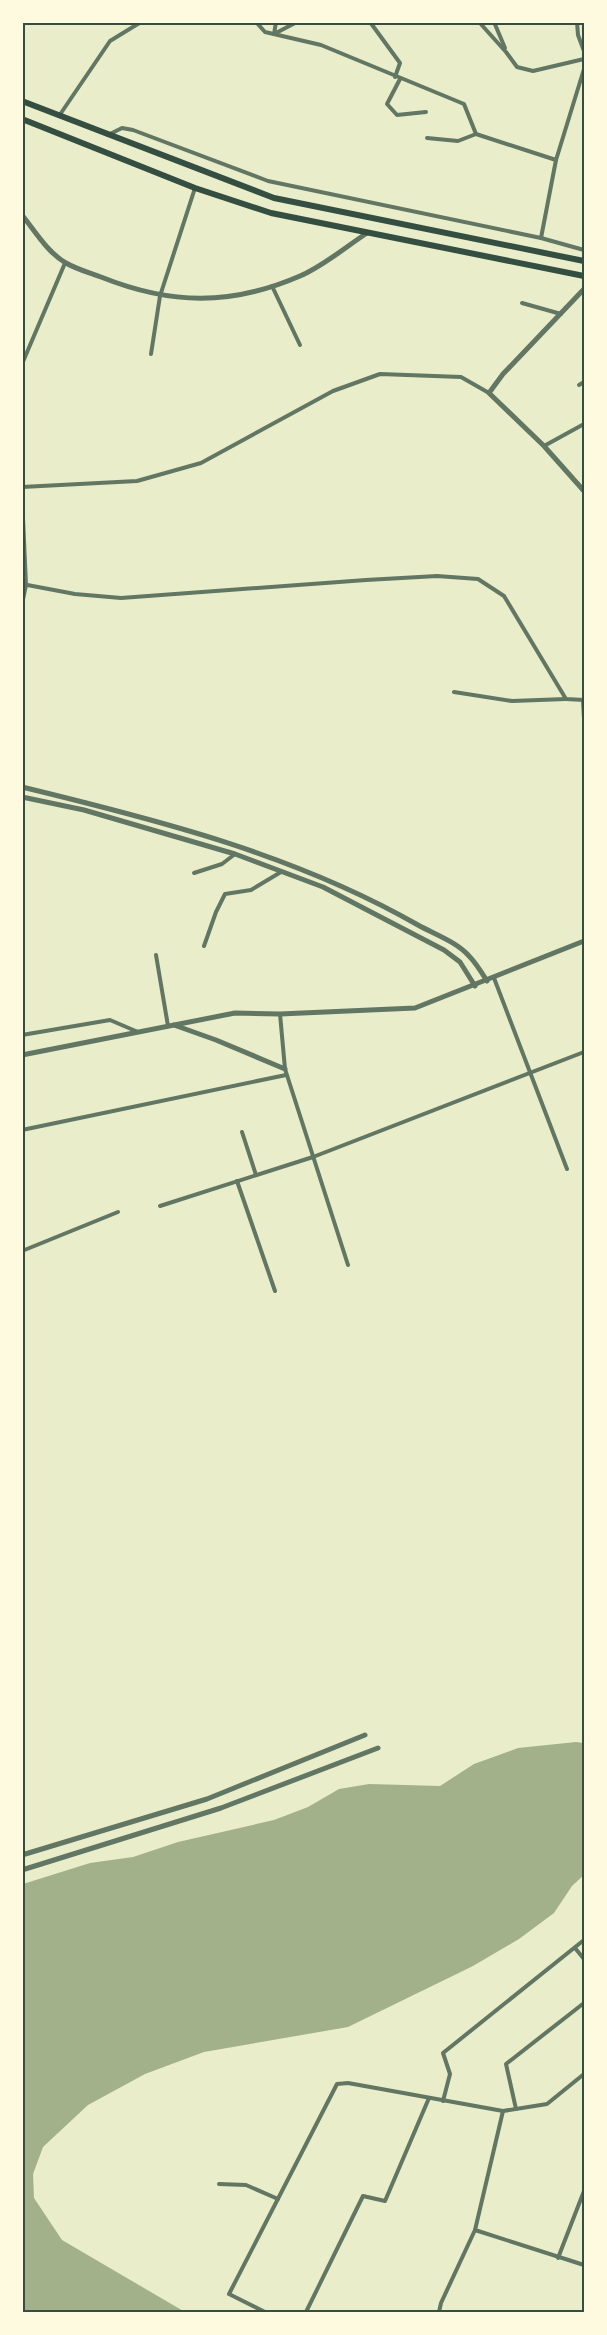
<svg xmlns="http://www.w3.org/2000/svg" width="607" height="2335" viewBox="0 0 607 2335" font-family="'Exo 2',sans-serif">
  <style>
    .water { fill: #a3b18a }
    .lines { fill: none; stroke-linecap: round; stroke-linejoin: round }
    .minor { stroke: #617663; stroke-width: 4 }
    .tertiary { stroke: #617663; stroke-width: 5 }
    .primary { stroke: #344e41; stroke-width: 6 }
    .neatline { fill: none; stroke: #344e41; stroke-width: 2 }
  </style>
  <rect width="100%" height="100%" fill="#e9edc9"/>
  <polygon class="water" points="576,1742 584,1743 584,1875 572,1886 554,1913 519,1939 473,1966 348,2027 204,2052 145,2074 88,2105 43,2147 33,2174 34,2198 62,2240 185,2312 23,2312 23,1884 90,1863 133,1857 178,1842 274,1820 308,1807 339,1789 369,1784 440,1786 474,1764 518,1748"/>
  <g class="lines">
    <g class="minor">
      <polyline points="256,22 265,32 321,45 464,104 476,134 556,160"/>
      <polyline points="276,22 274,34 297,22"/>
      <polyline points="370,22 400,63 395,77"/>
      <polyline points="479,22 506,52 517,67 533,71 584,59"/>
      <polyline points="494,22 505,48"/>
      <polyline points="577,22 578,35 584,51"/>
      <polyline points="400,79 387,104 397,115 426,112"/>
      <polyline points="59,116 110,41 141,22"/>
      <polyline points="108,135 122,128 133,130 268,181 541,238 584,250"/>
      <polyline points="427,138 458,141 476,134"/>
      <polyline points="541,238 556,160 584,69"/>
      <polyline points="272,286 300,345"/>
      <polyline points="522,303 561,314"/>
      <polyline points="151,354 160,296 195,188"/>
      <polyline points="22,364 65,263"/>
      <polyline points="579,385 584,382"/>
      <polyline points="544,446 584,424"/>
      <polyline points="22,475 22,483"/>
      <polyline points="22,487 137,481 201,463 333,391 380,374 461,377 489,393"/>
      <polyline points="22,496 26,585 22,604"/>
      <polyline points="22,584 75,594 121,598 366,580 437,576 478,579 504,596 566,699 584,700"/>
      <polyline points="454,692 512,701 566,699"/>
      <polyline points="583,700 584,719"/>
      <polyline points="194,873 222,864 235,854"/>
      <polyline points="204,946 216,912 225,894 251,890 281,872"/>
      <polyline points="156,955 168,1026"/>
      <polyline points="494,978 567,1169"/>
      <polyline points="280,1014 285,1069 348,1265"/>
      <polyline points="22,1035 110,1020 138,1032"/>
      <polyline points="22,1130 286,1075"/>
      <polyline points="242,1132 256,1175"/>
      <polyline points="237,1181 275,1291"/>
      <polyline points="160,1206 313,1157 584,1052"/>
      <polyline points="22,1251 118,1212"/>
      <polyline points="575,1948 584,1959"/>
      <polyline points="443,2101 450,2074 443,2053 584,1940"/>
      <polyline points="516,2109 506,2064 584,2003"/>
      <polyline points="219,2184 246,2185 278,2199"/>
      <polyline points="475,2230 584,2265"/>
      <polyline points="558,2258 584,2191"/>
      <polyline points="265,2312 229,2294 337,2084 348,2083 503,2111 547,2104 584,2074"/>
      <polyline points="306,2312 363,2196 385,2201 429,2098"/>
      <polyline points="439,2312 441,2303 475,2230 503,2111"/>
    </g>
    <g class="tertiary">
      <path d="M22 215C35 231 48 253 66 263 76 269 90 273 101 277 171 305 231 306 300 276 322 267 347 246 367 233"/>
      <polyline points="584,289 503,374 489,393 544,446 584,491"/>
      <path d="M22 787C158 820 296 855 418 925 434 934 457 942 469 956 476 963 482 973 487 981"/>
      <polyline points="22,797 84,810 235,854 323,887 444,950 460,962 475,986"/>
      <polyline points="174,1025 216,1040 285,1069"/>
      <polyline points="22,1055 235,1013 280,1014 415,1008 584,941"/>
      <polyline points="22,1855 207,1799 365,1735"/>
      <polyline points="22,1870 221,1808 378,1748"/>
    </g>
    <g class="primary">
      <polyline points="22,101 274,198 584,261"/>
      <polyline points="22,119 195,188 271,213 584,276"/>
    </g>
  </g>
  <rect width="607" height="2335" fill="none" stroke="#fefae0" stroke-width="48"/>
  <rect x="24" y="24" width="559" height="2287" class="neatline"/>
</svg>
